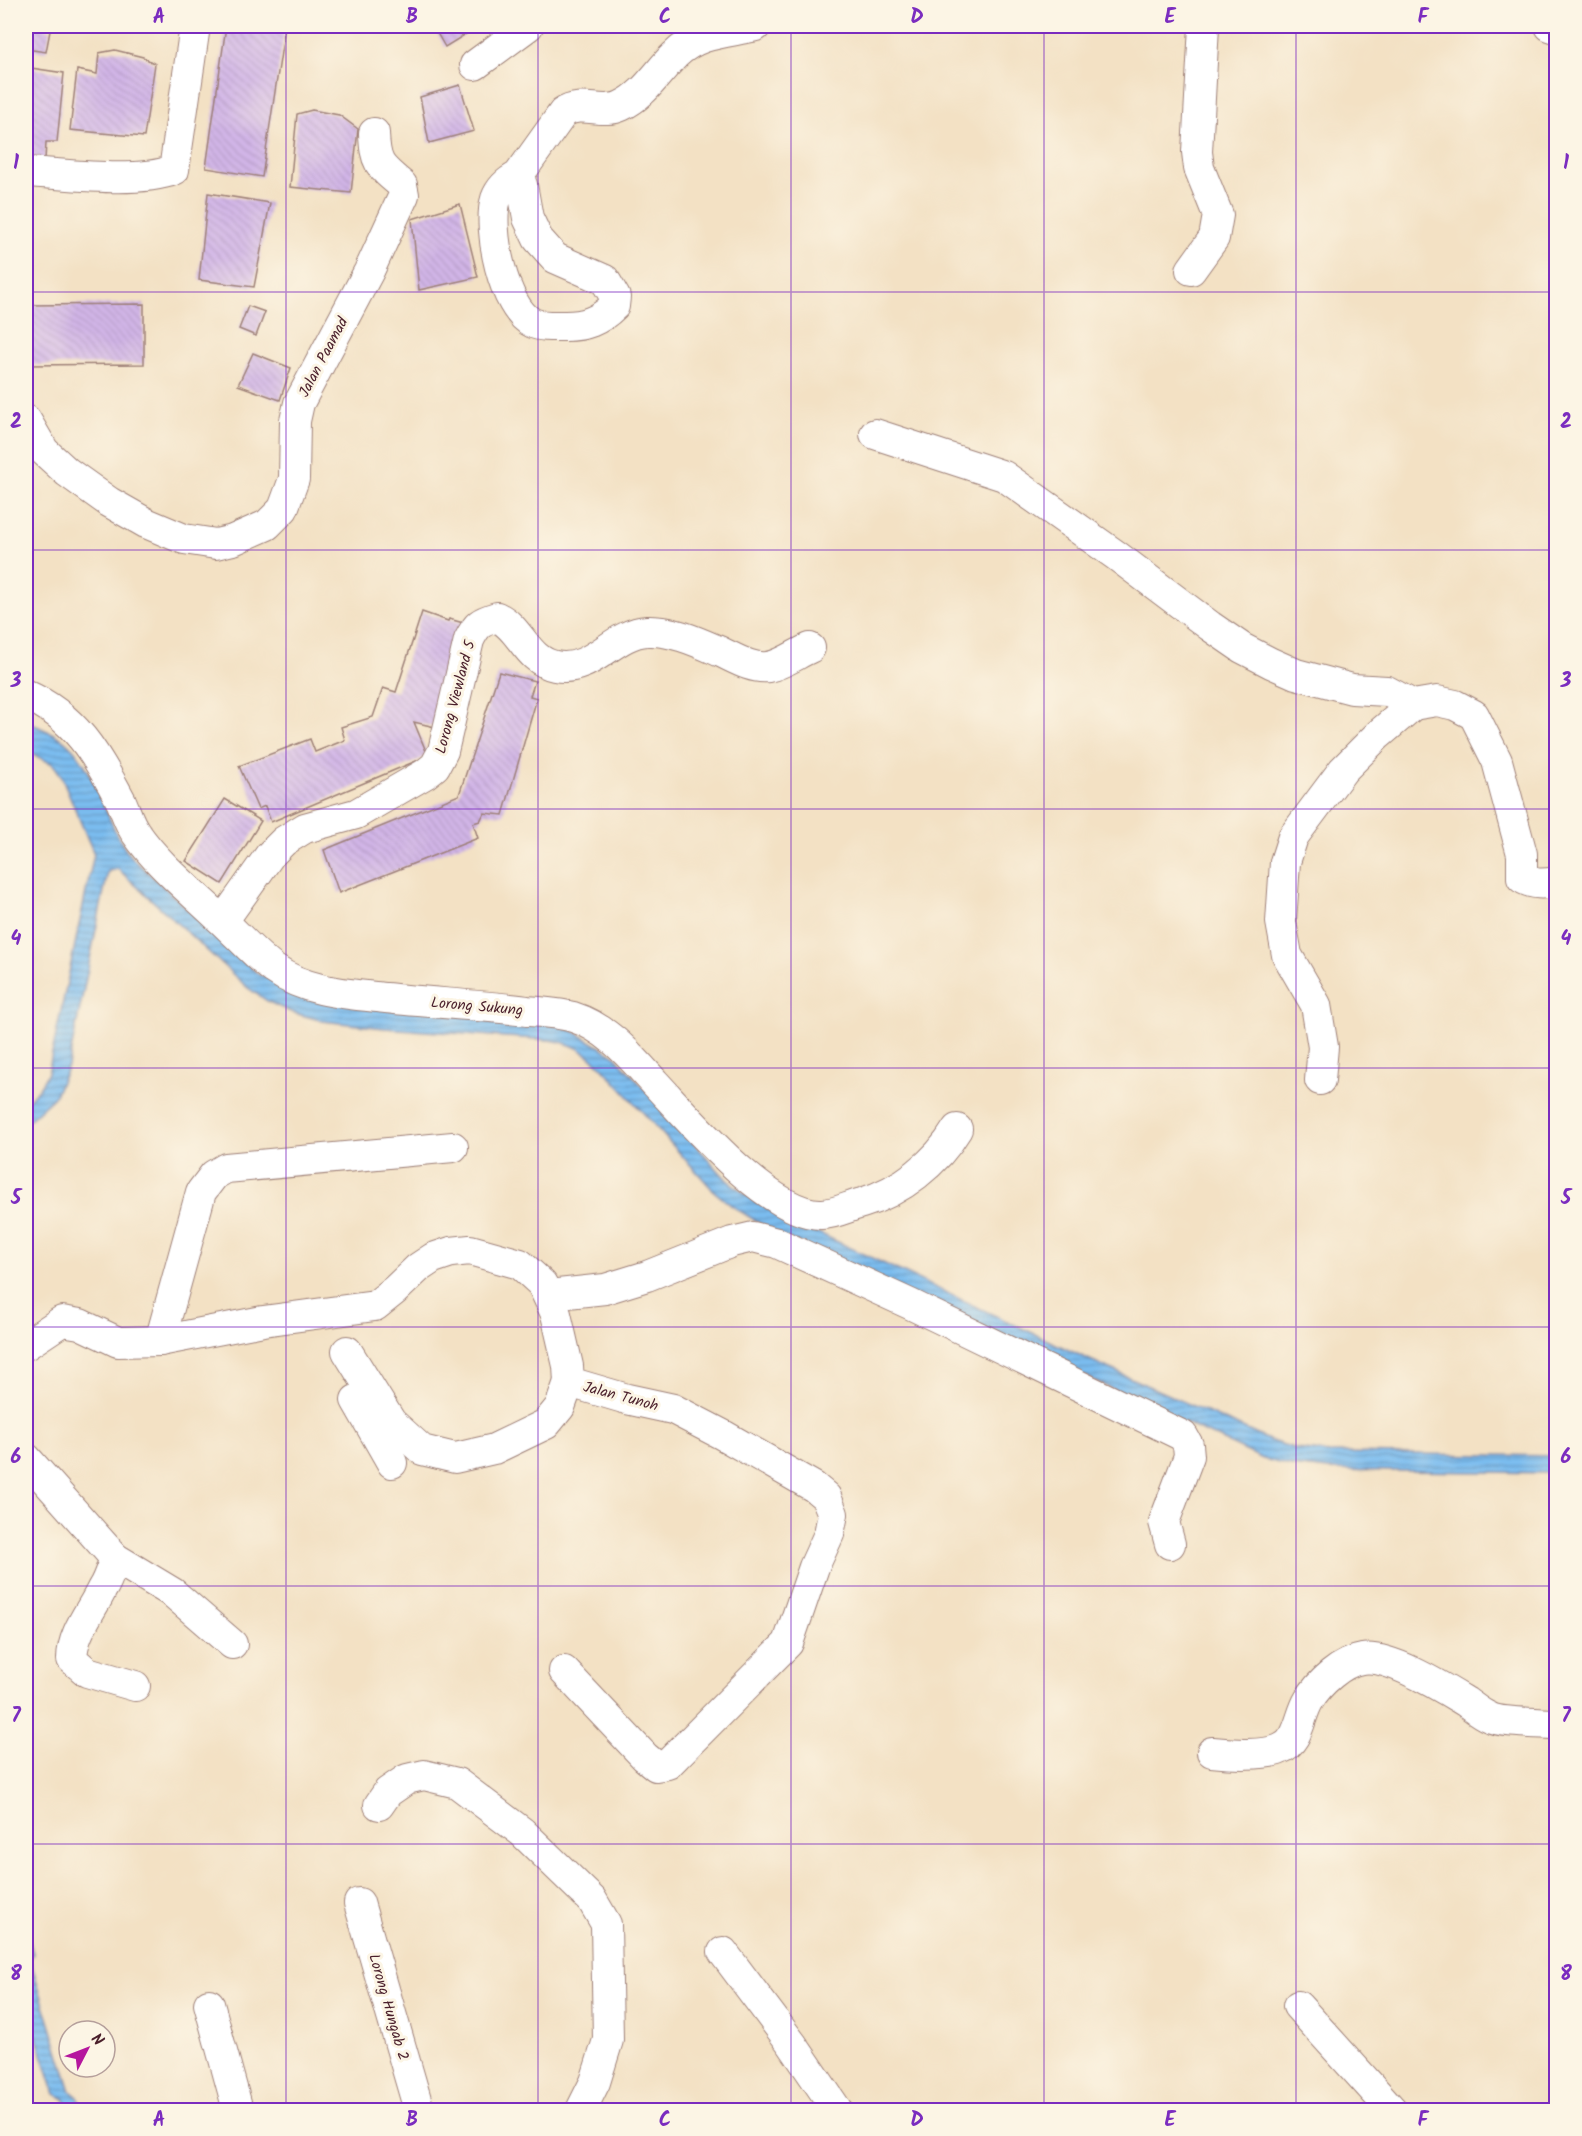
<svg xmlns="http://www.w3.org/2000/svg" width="1582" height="2136" viewBox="0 0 1582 2136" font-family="Kalam,sans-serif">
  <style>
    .water { fill: url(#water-rules); stroke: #626e8e; stroke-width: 1.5 }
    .building { fill: url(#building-back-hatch) }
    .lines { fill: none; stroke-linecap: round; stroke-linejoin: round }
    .minor-casing { stroke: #9e8078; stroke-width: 32 }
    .minor { stroke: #fff; stroke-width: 30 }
    .grid { fill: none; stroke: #7b2cbf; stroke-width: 1.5; stroke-opacity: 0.55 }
    .labels { text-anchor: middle; stroke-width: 6; stroke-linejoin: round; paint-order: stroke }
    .street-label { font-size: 15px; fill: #4a1f2b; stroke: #fcf5e5 }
    .neatline { fill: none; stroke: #7b2cbf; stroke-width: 2 }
    .grid-label { font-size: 20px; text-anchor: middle; font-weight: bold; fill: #7b2cbf }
  </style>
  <defs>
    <pattern id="water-rules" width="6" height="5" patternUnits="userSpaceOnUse" patternTransform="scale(1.5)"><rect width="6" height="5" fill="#7bbdf0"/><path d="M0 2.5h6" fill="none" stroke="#6799c3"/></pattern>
    <pattern id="building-back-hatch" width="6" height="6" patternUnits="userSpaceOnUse" patternTransform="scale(1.5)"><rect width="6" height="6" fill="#d1b5e7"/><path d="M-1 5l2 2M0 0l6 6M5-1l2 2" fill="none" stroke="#b59bc6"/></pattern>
  </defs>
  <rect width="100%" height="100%" fill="#fcf5e5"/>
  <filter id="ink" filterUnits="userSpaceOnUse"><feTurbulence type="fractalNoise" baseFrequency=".0167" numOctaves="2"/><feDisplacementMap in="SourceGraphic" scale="12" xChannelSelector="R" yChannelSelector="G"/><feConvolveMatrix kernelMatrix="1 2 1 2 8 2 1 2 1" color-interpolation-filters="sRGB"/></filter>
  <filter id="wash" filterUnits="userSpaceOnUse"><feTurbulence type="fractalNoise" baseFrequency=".008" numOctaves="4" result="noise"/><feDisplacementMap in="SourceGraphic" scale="24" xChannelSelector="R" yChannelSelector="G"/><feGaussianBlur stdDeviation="1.35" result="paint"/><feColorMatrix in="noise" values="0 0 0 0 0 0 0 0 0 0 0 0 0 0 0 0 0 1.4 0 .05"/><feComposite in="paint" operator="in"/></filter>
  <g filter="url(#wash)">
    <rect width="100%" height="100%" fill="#f3e1c4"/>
    <g class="water">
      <path d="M26 721C39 728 56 733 67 743 96 768 105 823 130 856L259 975 568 1028 614 1055 727 1180 756 1202 780 1215 1090 1360 1271 1441 1296 1449 1328 1453 1556 1456V1473L1329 1470 1292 1466 1263 1459 772 1231 732 1206 715 1192 601 1066C585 1050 572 1043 549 1040L385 1028 323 1021 291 1012 269 1002 248 988 118 869 108 871 68 1066 54 1097 26 1123V1103L39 1088 48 1073 94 854 61 775 53 764 26 751Z"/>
      <polygon points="26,1930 33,1954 30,1960 71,2091 79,2098 84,2110 70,2110 64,2098 55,2094 26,2005"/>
    </g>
    <g id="blocks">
      <g class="building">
        <polygon points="26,26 44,26 44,28 50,31 46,52 26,49"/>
        <polygon points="226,26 285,26 262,177 206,168"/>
        <polygon points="433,26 479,26 445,47"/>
        <polygon points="115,50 143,57 155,64 144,137 70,130 77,70 97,74 99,53"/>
        <polygon points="31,68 64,73 57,142 46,142 45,160 26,158 26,115"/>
        <polygon points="460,85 474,131 429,143 420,97"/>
        <polygon points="312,110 339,115 358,129 351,193 290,187 297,114"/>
        <polygon points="208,193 270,203 254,287 199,280"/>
        <polygon points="460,204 478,277 419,290 412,219"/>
        <polygon points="144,304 144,364 26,365 26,305"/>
        <polygon points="248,306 265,312 256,336 239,329"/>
        <polygon points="253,353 291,368 280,400 238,385"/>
        <polygon points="422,612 448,621 449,619 467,624 435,727 414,722 428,756 271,822 265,806 258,809 239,766 310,739 315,752 345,740 341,727 373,717 383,688 396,692"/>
        <polygon points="499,672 535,681 530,696 537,698 503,815 484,813 480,821 473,823 478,838 339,893 324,850 459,795"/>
        <polygon points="225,799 261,821 222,884 186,861"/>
      </g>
    </g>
  </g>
  <g filter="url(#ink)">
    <use href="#blocks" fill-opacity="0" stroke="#9e8078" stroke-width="1.5"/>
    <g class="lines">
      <defs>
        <g id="minor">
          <polyline points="1550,26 1556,28"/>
          <polyline points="475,65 528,26"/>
          <path d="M26 172C67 174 136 184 174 170L195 26"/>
          <path d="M518 176 522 185 528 218 538 239 555 258 605 280 615 297 614 306C599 321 585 326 565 326 555 326 542 327 533 323 503 309 487 228 496 199 500 188 508 181 518 176L563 113C581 100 602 115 621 106 645 95 657 72 675 55 698 32 727 33 756 26"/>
          <polyline points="1191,270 1214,238 1218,215 1199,168 1197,152 1204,26"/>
          <path d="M26 420 44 451 67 472 109 502 146 523 184 539 216 544 233 540 267 525 283 509 294 479 295 421 299 403 369 271 404 195 402 185C379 166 375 163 374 133"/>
          <path d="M875 434 1004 476 1117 556 1210 626 1242 648 1271 663 1296 674 1352 689 1387 691 1413 705 1437 701 1455 705 1474 715 1497 761 1522 854V878C1533 885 1544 884 1556 882"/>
          <path d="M26 695C75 716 97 755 121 801 126 812 129 824 136 833 158 865 190 890 218 917 237 934 253 953 274 969 306 992 348 994 386 998 433 1003 480 1005 527 1011 542 1012 559 1013 573 1017 608 1028 631 1057 655 1083 689 1119 770 1216 822 1214 835 1214 850 1206 862 1203 901 1191 936 1164 957 1129"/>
          <path d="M223 921 270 855 284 841 305 828 356 814 425 774 435 766 443 751 469 640C477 624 480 622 497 617 521 628 526 660 555 666 591 674 613 633 647 631 673 630 698 642 721 652 736 659 752 669 768 667 782 665 798 653 810 648"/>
          <polyline points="1320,1080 1323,1047 1316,1005 1287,955 1281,922 1285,862 1293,837 1343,770 1378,735 1413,705"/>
          <polyline points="549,1295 605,1289 647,1276 732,1242 753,1237 777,1243 910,1304 1183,1436 1188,1445 1189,1456 1164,1522 1170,1544"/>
          <polyline points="160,1341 201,1192 214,1175 226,1168 453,1147"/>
          <polyline points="26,1345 62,1321 80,1324 118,1342 160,1341 263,1321 375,1306 395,1290 418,1268 433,1258 451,1252 470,1250 520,1264 542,1284 556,1314 568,1366 569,1382 627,1399 673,1409 723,1435 814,1487 826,1497 833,1514 829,1534 814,1567 788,1643 668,1764 656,1766 645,1757 564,1671"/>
          <polyline points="347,1351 391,1422 422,1450 455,1458 494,1449 546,1424 560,1407 569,1382"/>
          <polyline points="356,1400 392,1463"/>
          <polyline points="26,1458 115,1558 173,1593 232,1644"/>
          <path d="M115 1558C111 1569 108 1580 102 1589 91 1612 72 1633 72 1659L87 1672 135 1686"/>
          <path d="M1212 1752C1228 1754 1266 1756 1280 1749 1300 1741 1299 1716 1309 1700 1319 1683 1342 1662 1362 1659 1389 1654 1443 1688 1466 1702 1473 1707 1481 1714 1489 1717 1499 1723 1542 1723 1556 1724"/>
          <polyline points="379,1805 388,1792 407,1779 424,1775 457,1783 522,1832 592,1900 606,1924 608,2040 595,2082 581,2110"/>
          <polyline points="359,1903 419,2110"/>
          <polyline points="723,1952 792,2044 837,2110"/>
          <polyline points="209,2004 238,2110"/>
          <polyline points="1298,2006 1392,2110"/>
        </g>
      </defs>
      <use href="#minor" class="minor-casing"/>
      <use href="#minor" class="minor"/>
    </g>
  </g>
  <path class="grid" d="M286 26V2110M538 26V2110M791 26V2110M1044 26V2110M1296 26V2110M26 292H1556M26 550H1556M26 809H1556M26 1068H1556M26 1327H1556M26 1586H1556M26 1844H1556"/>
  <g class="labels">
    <g class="street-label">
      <text transform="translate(323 357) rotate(-62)" y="5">Jalan Paamad</text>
      <text transform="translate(455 697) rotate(-75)" y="5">Lorong Viewland 5</text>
      <text transform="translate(477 1006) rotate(5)" y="5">Lorong Sukung</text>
      <text transform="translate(621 1396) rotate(15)" y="5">Jalan Tunoh</text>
      <text transform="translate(389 2007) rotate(74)" y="5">Lorong Hungab 2</text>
    </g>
  </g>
  <rect width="1582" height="2136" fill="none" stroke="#fcf5e5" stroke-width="66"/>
  <g transform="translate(87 2049) rotate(48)"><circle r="28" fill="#fcf5e5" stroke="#b59f9b" stroke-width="1.5"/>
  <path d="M0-4.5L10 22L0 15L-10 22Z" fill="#b5179e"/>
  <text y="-9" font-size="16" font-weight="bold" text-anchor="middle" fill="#4a1f2b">N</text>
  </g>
  <rect x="33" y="33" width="1516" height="2070" class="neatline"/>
  <g class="grid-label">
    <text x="159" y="23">A</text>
    <text x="412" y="23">B</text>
    <text x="665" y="23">C</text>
    <text x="917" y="23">D</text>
    <text x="1170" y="23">E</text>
    <text x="1423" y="23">F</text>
    <text x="16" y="169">1</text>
    <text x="1566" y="169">1</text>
    <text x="16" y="428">2</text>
    <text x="1566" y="428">2</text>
    <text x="16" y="687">3</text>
    <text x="1566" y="687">3</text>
    <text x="16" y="945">4</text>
    <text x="1566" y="945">4</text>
    <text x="16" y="1204">5</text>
    <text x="1566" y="1204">5</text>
    <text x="16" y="1463">6</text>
    <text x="1566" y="1463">6</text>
    <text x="16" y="1722">7</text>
    <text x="1566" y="1722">7</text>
    <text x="16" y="1980">8</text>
    <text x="1566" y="1980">8</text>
    <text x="159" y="2126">A</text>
    <text x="412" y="2126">B</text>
    <text x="665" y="2126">C</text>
    <text x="917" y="2126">D</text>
    <text x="1170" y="2126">E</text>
    <text x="1423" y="2126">F</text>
  </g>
</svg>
